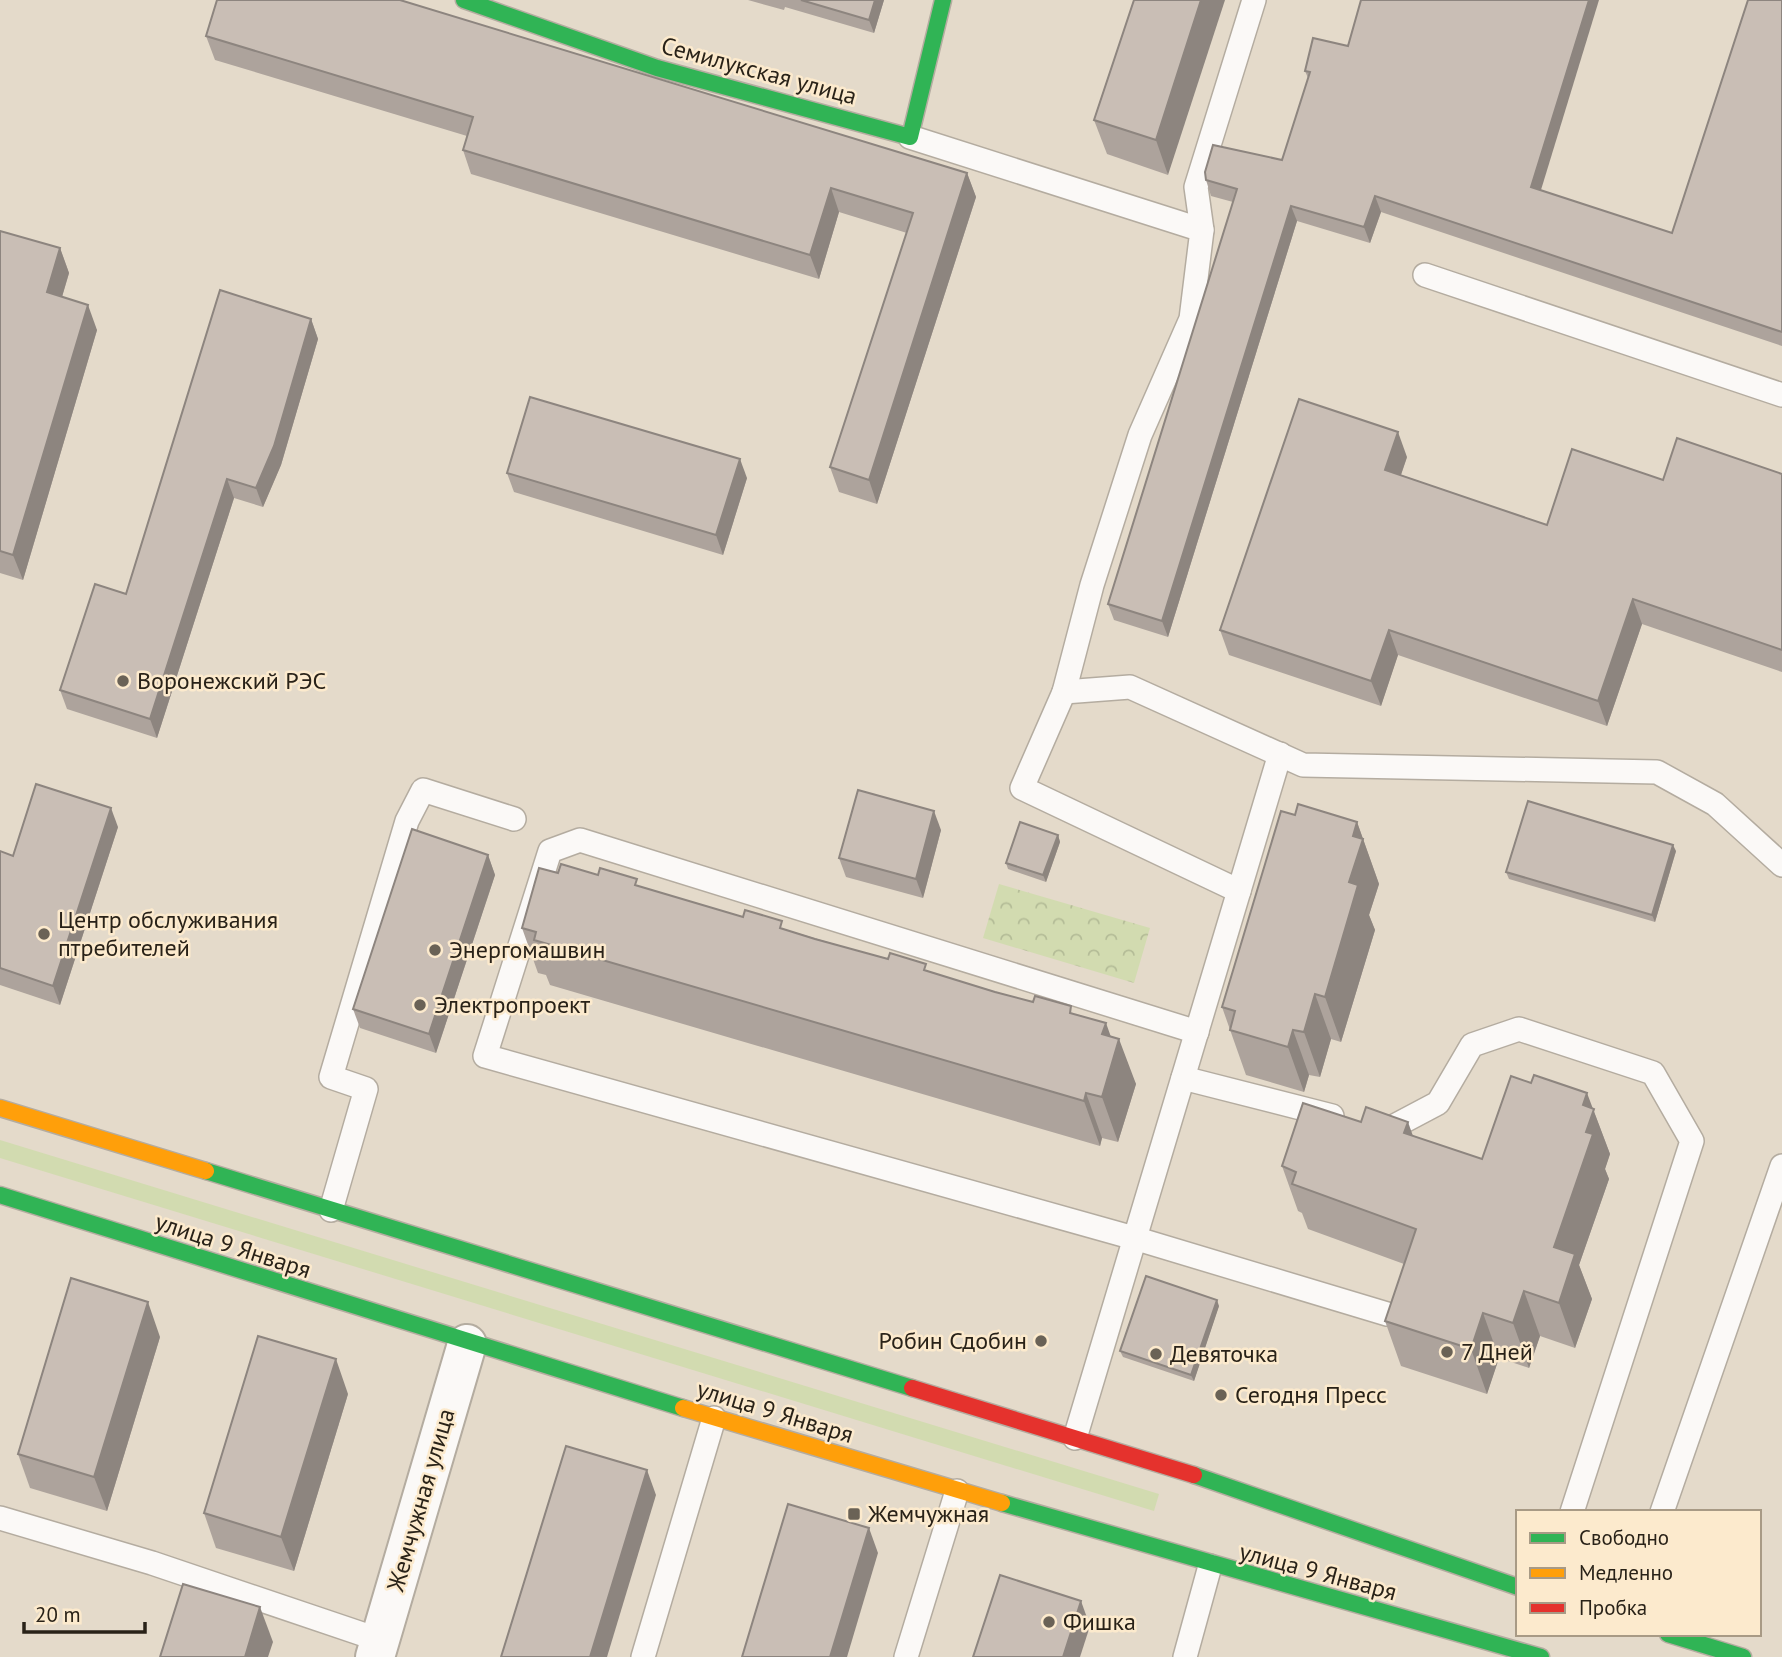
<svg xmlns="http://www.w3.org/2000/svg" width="1782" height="1657" viewBox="0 0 1782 1657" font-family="'PT Sans',sans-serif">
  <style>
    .grass { fill: #d2dbb0 }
    .park { fill: url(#park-crowns) }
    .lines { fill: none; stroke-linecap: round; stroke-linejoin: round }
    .lane-casing { stroke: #b4aca0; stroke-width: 26 }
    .street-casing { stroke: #b4aca0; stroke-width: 42 }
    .fast-casing { stroke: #b4aca0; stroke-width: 19 }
    .slow-casing { stroke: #b4aca0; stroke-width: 19 }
    .jam-casing { stroke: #b4aca0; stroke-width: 19 }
    .lane { stroke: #fbf9f7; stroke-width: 23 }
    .street { stroke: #fbf9f7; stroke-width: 38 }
    .fast { stroke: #30b455; stroke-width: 16 }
    .slow { stroke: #ff9f0a; stroke-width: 16 }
    .jam { stroke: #e5322d; stroke-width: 16 }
    .wall { fill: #ada39c }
    .shaded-wall { fill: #8d857f }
    .building { fill: #c9beb5; stroke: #8d857f; stroke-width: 2 }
    .poi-dot { fill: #6a6256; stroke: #fceacd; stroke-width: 2.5 }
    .labels { text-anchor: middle; stroke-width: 5; stroke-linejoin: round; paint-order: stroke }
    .street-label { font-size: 24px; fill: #292218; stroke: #fceacd }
    .poi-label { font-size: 24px; fill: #292218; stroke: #fceacd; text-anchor: start }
  </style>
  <defs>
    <pattern id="park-crowns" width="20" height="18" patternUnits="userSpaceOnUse" patternTransform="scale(1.75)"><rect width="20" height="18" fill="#d2dbb0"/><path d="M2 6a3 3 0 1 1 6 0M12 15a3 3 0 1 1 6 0" fill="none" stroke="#b4bc97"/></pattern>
  </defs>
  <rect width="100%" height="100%" fill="#e4daca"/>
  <polygon class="grass" points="0,1140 1159,1494 1154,1511 0,1158"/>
  <polygon class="park" points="999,884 1150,928 1134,983 983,938"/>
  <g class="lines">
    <defs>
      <g id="lane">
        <polyline points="910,137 1202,230 1191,319 1140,435 1092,585 1064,692"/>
        <polyline points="1202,230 1196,187 1254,0"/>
        <polyline points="1425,275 1782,395"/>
        <polyline points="1239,891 1022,788 1064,692 1130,687 1303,765 1657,772 1715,804 1782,865"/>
        <polyline points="1197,1032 580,840 550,851 485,1056 1134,1238 1387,1314"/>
        <polyline points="1183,1078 1332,1116"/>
        <polyline points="1376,1127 1387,1130 1438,1103 1472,1045 1519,1029 1653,1073 1692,1141 1572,1512"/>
        <polyline points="331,1210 366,1089 331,1077 407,821 423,790 514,819"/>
        <polyline points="1075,1438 1280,754"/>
        <polyline points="1662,1512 1782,1166"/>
        <polyline points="0,1518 152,1563 380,1640"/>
        <polyline points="643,1657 714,1418"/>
        <polyline points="906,1657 957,1491"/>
        <polyline points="1185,1657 1210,1566"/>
      </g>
      <polyline id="street" points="375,1657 467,1344"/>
      <g id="fast">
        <polyline points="464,0 657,68 910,137 943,0"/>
        <polyline points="206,1171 912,1388"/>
        <polyline points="0,1195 683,1408"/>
        <polyline points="1194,1475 1518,1587"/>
        <polyline points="1002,1503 1541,1657"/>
        <polyline points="1668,1634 1743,1657"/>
      </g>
      <g id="slow">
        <polyline points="0,1108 206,1171"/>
        <polyline points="683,1408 1002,1503"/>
      </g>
      <polyline id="jam" points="912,1388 1194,1475"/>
    </defs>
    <use href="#lane" class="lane-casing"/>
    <use href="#street" class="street-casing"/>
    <use href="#fast" class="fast-casing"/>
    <use href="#slow" class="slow-casing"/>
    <use href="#jam" class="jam-casing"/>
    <use href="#lane" class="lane"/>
    <use href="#street" class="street"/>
    <use href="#fast" class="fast"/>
    <use href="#slow" class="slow"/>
    <use href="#jam" class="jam"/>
  </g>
  <g class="wall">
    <polygon points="748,0 884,0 874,33 785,7 784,10"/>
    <polygon points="1134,0 1168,175 1107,154 1094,120"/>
    <polygon points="1782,0 1782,346 1381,212 1370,243 1297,221 1168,637 1114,620 1108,604 1233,202 1211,196 1206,180 1282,160 1308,78 1305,71 1313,38 1541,190 1672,233"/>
    <polygon points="206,36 967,173 976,197 877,504 839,492 830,467 907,233 839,212 819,279 471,174 463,150 467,136 215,60"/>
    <polygon points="0,231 60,248 69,273 62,297 97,330 23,580 0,573"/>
    <polygon points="311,319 318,339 281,465 263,507 234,498 157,738 67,709 60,690"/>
    <polygon points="1407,457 1401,475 1547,525 1663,480 1782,474 1782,672 1642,624 1607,726 1398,655 1381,706 1229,655 1220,630"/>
    <polygon points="507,473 747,478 723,555 514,492"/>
    <polygon points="1295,815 1357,822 1379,884 1369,915 1375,930 1341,1042 1331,1039 1320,1077 1309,1075 1304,1092 1246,1075 1222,1007"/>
    <polygon points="118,827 60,1005 0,985 0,851 13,856"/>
    <polygon points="941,830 923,898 846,877 839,858"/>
    <polygon points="1058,835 1060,842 1046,882 1008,869 1006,863"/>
    <polygon points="1676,851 1655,922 1509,879 1506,872"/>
    <polygon points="488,855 495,875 436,1053 360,1028 353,1009"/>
    <polygon points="639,886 1075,1015 1110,1036 1136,1084 1118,1142 1102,1138 1100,1146 550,985 546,975 538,973 522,928"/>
    <polygon points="1593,1109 1610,1154 1605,1169 1609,1179 1579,1265 1592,1299 1575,1348 1540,1336 1529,1368 1499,1358 1487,1394 1401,1366 1385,1321 1404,1264 1308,1229 1302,1213 1298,1211 1282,1166 1361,1122 1413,1136 1482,1159"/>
    <polygon points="1219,1306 1194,1381 1123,1357 1120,1351"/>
    <polygon points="160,1337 107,1511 30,1488 18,1454"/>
    <polygon points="348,1394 294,1571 216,1548 204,1513"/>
  </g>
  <g class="shaded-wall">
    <polygon points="875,0 884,0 874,33 869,20"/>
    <polygon points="1201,0 1225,0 1168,175 1156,140"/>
    <polygon points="1589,0 1599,0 1537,203 1531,187"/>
    <polygon points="967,173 976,197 877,504 869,480"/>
    <polygon points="831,188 839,212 819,279 810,255"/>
    <polygon points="1375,196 1381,212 1370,243 1364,227"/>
    <polygon points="1291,206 1297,221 1168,637 1162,621"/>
    <polygon points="60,248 69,273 56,317 47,292"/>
    <polygon points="88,305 97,330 23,580 13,555"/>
    <polygon points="311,319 318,339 281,465 263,507 256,488"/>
    <polygon points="1398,432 1407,457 1394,495 1385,470"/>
    <polygon points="740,459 747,478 723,555 716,535"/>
    <polygon points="227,479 234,498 157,738 150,719"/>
    <polygon points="1633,599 1642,624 1607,726 1598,701"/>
    <polygon points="1389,630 1398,655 1381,706 1371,681"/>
    <polygon points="111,808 118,827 60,1005 53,986"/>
    <polygon points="934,811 941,830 923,898 916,879"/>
    <polygon points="1357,822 1379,884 1369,915 1375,930 1341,1042 1325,997 1349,882 1353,836"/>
    <polygon points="1058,835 1060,842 1046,882 1043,875"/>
    <polygon points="1673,845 1676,851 1655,922 1652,915"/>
    <polygon points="488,855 495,875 436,1053 429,1034"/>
    <polygon points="1315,994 1331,1039 1320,1077 1304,1032"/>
    <polygon points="1106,1023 1116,1051 1119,1039 1136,1084 1118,1142 1102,1097 1102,1034"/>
    <polygon points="1293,1030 1309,1075 1304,1092 1288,1047"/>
    <polygon points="1086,1093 1102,1138 1100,1146 1084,1101"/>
    <polygon points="1587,1093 1610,1154 1605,1169 1609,1179 1579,1265 1592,1299 1575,1348 1559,1303 1554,1247 1586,1132 1583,1105"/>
    <polygon points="1408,1122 1424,1167 1404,1133"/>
    <polygon points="1524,1291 1540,1336 1529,1368 1513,1323"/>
    <polygon points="1217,1300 1219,1306 1194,1381 1191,1375"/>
    <polygon points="148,1302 160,1337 107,1511 94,1477"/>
    <polygon points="1483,1313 1499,1358 1487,1394 1471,1349"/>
    <polygon points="336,1359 348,1394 294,1571 281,1537"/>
    <polygon points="647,1470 656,1495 607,1657 590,1657"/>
    <polygon points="869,1528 878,1553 847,1657 830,1657"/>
    <polygon points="1081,1601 1090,1626 1080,1657 1063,1657"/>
    <polygon points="260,1607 273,1642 268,1657 245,1657"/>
  </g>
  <g class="building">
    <polygon points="217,0 400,0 967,173 869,480 830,467 913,213 831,188 810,255 463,150 473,117 206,36"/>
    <polygon points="801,0 875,0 869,20"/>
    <polygon points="1134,0 1201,0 1156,140 1094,120"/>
    <polygon points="1361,0 1589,0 1531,187 1672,233 1748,0 1782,0 1782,332 1375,196 1364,227 1291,206 1162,621 1108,604 1237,189 1206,180 1205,172 1213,145 1282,160 1310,72 1305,71 1313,38 1348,46"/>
    <polygon points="0,231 60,248 47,292 88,305 13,555 0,551"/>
    <polygon points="220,290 311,319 274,446 256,488 227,479 150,719 60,690 95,584 126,594"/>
    <polygon points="530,397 740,459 716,535 507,473"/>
    <polygon points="1299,399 1398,432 1385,470 1547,525 1572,449 1663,480 1677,438 1782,474 1782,650 1633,599 1598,701 1389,630 1371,681 1220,630"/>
    <polygon points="36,784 111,808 53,986 0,968 0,851 13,856"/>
    <polygon points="858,790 934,811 916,879 839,858"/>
    <polygon points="1528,801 1673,845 1652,915 1506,872"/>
    <polygon points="1298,804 1357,822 1353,836 1363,839 1349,882 1358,885 1325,997 1315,994 1304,1032 1293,1030 1288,1047 1230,1030 1235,1011 1222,1007 1281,811 1295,815"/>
    <polygon points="1020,822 1058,835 1043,875 1006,863"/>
    <polygon points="412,829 488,855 429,1034 353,1009"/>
    <polygon points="561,864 598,875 600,868 637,879 635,885 743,917 745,910 782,921 780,928 815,939 888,959 890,953 926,964 924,970 995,992 1033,1002 1035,996 1071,1006 1070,1013 1106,1023 1102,1034 1119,1039 1102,1097 1086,1093 1084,1101 534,940 536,932 522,928 539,868 558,873"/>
    <polygon points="1534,1075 1587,1093 1583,1105 1594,1109 1586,1132 1593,1134 1554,1247 1575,1254 1559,1303 1524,1291 1513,1323 1483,1313 1471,1349 1385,1321 1416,1229 1292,1184 1296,1172 1282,1166 1303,1103 1361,1122 1366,1107 1408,1122 1404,1133 1482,1159 1511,1076 1531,1083"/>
    <polygon points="1146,1276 1217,1300 1191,1375 1120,1351"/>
    <polygon points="71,1278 148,1302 94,1477 18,1454"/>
    <polygon points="258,1336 336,1359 281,1537 204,1513"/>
    <polygon points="566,1446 647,1470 590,1657 501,1657"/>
    <polygon points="788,1504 869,1528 830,1657 742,1657"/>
    <polygon points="1000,1575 1081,1601 1063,1657 973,1657"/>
    <polygon points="183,1584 260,1607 245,1657 160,1657"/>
  </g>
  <g class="poi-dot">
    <circle cx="123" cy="681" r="7"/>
    <circle cx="44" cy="934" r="7"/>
    <circle cx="435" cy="950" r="7"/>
    <circle cx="420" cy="1005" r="7"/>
    <circle cx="1041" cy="1341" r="7"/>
    <circle cx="1447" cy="1352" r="7"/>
    <circle cx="1156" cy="1354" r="7"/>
    <circle cx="1221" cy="1395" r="7"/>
    <rect x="847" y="1507" width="14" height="14" rx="3.5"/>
    <circle cx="1049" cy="1622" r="7"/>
  </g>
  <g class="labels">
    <g class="street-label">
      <text transform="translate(759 71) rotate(15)" y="8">Семилукская улица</text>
      <text transform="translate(233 1246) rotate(18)" y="8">улица 9 Января</text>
      <text transform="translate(775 1412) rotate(17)" y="8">улица 9 Января</text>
      <text transform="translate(421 1500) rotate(-74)" y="8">Жемчужная улица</text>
      <text transform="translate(1318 1572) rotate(15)" y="8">улица 9 Января</text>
    </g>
    <g class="poi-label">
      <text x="137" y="689">Воронежский РЭС</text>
      <text x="58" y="928">Центр обслуживания<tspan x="58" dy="28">птребителей</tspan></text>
      <text x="449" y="958">Энергомашвин</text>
      <text x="434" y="1013">Электропроект</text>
      <text x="1027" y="1349" text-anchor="end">Робин Сдобин</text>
      <text x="1461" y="1360">7 Дней</text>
      <text x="1170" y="1362">Девяточка</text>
      <text x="1235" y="1403">Сегодня Пресс</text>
      <text x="868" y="1522">Жемчужная</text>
      <text x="1063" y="1630">Фишка</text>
    </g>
  </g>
  <rect x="1516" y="1510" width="245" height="126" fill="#fceacd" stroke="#a89a85" stroke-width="2"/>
  <rect x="1530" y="1533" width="35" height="10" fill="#30b455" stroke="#a89a85" stroke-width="2"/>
  <text x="1579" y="1545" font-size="21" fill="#292218">Свободно</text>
  <rect x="1530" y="1568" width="35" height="10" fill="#ff9f0a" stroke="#a89a85" stroke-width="2"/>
  <text x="1579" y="1580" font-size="21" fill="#292218">Медленно</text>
  <rect x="1530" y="1603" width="35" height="10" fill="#e5322d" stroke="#a89a85" stroke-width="2"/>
  <text x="1579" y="1615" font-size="21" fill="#292218">Пробка</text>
  <path d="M24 1622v10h121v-10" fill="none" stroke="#292218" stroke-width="3.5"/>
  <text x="35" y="1622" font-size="21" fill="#292218" stroke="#fceacd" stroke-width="5" paint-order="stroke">20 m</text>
</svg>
